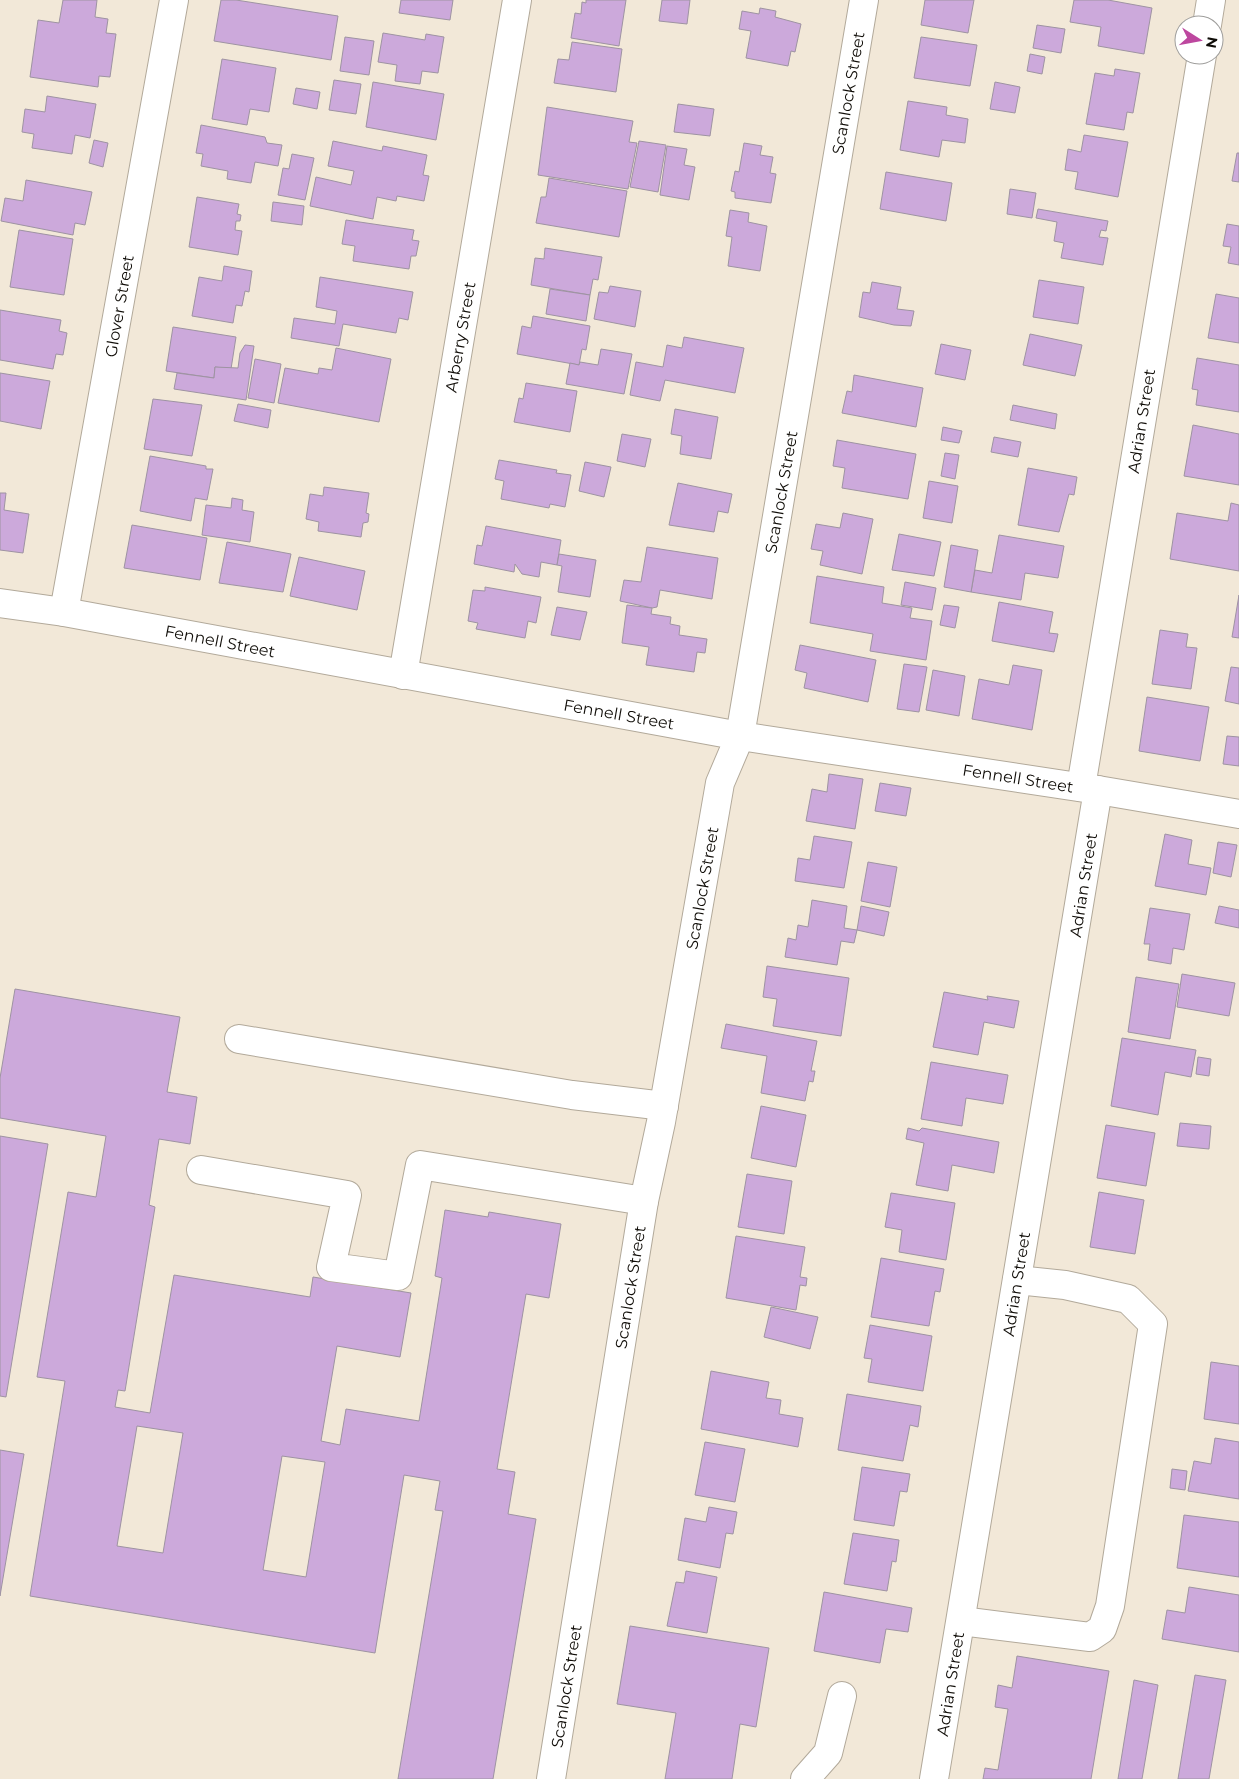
<svg xmlns="http://www.w3.org/2000/svg" width="1239" height="1779" viewBox="0 0 1239 1779" font-family="Montserrat,sans-serif">
  <style>
    .building { fill: #cca9db; stroke: #9e93a2; fill-rule: evenodd }
    .lines { fill: none; stroke-linecap: round; stroke-linejoin: round }
    .minor-casing { stroke: #b2a99a; stroke-width: 30 }
    .minor { stroke: #fff; stroke-width: 28 }
    .labels { text-anchor: middle; stroke-width: 4.5; stroke-linejoin: round; paint-order: stroke }
    .street-label { font-size: 16px; fill: #100d08; stroke: #fff }
  </style>
  <rect width="100%" height="100%" fill="#f2e8d8"/>
  <g class="building">
    <polygon points="63,0 97,0 95,17 108,19 106,33 116,34 110,77 99,76 98,87 30,77 38,20 59,23"/>
    <polygon points="221,0 236,0 338,16 331,60 214,41"/>
    <polygon points="401,0 453,0 450,20 399,13"/>
    <polygon points="586,0 626,0 619,46 571,38 575,13 581,14 582,2 586,3"/>
    <polygon points="662,0 690,0 687,24 659,21"/>
    <polygon points="925,0 974,0 968,33 921,25"/>
    <polygon points="1074,0 1108,0 1152,8 1144,54 1098,46 1101,27 1070,22"/>
    <polygon points="760,8 776,11 775,17 801,24 795,52 791,51 788,66 746,58 751,31 739,29 742,11 759,14"/>
    <polygon points="1037,25 1065,29 1061,53 1033,48"/>
    <polygon points="383,33 425,40 426,34 444,37 438,73 422,71 420,84 395,81 397,65 378,62"/>
    <polygon points="345,37 374,41 369,75 340,71"/>
    <polygon points="921,37 977,45 970,86 914,78"/>
    <polygon points="572,42 622,49 616,92 554,83 558,59 569,60"/>
    <polygon points="1030,54 1045,57 1042,74 1027,71"/>
    <polygon points="222,59 276,68 269,112 250,109 247,125 212,119"/>
    <polygon points="1115,69 1140,73 1133,113 1127,112 1124,130 1086,124 1095,73 1114,76"/>
    <polygon points="334,80 361,84 356,114 329,110"/>
    <polygon points="373,82 444,94 436,140 366,127"/>
    <polygon points="995,82 1020,87 1015,113 990,109"/>
    <polygon points="296,88 320,92 317,109 293,104"/>
    <polygon points="47,96 96,104 90,138 75,135 72,154 32,148 34,134 22,132 25,109 45,112"/>
    <polygon points="908,101 947,107 946,115 968,119 965,143 942,140 939,157 900,150"/>
    <polygon points="678,104 714,109 710,136 674,132"/>
    <polygon points="547,107 633,121 629,142 637,143 628,189 538,175"/>
    <polygon points="201,125 265,137 267,143 282,145 278,166 255,162 251,183 227,179 228,171 201,166 203,154 196,153"/>
    <polygon points="1084,135 1128,142 1118,197 1075,189 1078,172 1065,170 1068,149 1081,152"/>
    <polygon points="94,140 108,143 103,167 89,163"/>
    <polygon points="333,141 382,151 383,146 427,155 423,175 429,176 424,201 397,196 396,201 377,197 373,219 310,206 316,177 351,185 354,171 328,166"/>
    <polygon points="639,141 666,145 658,192 630,187"/>
    <polygon points="744,143 762,146 760,155 773,157 770,173 776,174 771,203 735,198 735,192 731,191 735,171 739,172"/>
    <polygon points="667,146 687,149 684,165 695,167 689,200 660,195"/>
    <polygon points="1237,153 1239,153 1239,182 1232,181"/>
    <polygon points="292,154 314,158 305,200 278,195 283,168 289,169"/>
    <polygon points="886,172 952,183 946,221 880,209"/>
    <polygon points="549,178 627,191 619,237 536,223 541,197 546,197"/>
    <polygon points="26,180 92,192 85,225 75,223 73,235 1,221 5,198 23,201"/>
    <polygon points="1010,189 1036,193 1032,218 1007,214"/>
    <polygon points="197,197 239,204 237,214 241,215 240,221 236,221 235,230 242,231 238,255 189,247"/>
    <polygon points="273,202 304,206 302,225 271,221"/>
    <polygon points="1038,209 1108,221 1106,231 1101,230 1099,237 1108,238 1103,265 1061,258 1064,243 1054,241 1057,222 1036,218"/>
    <polygon points="730,210 749,213 748,222 767,226 760,271 728,266 732,237 726,236"/>
    <polygon points="346,220 414,230 412,240 419,241 416,256 411,256 409,269 353,261 355,246 342,244"/>
    <polygon points="1227,224 1239,226 1239,265 1228,263 1231,247 1223,246"/>
    <polygon points="19,230 73,239 64,295 10,287"/>
    <polygon points="545,248 602,257 598,280 593,279 590,295 531,285 535,258 544,259"/>
    <polygon points="224,266 252,271 249,292 245,291 242,306 236,305 233,323 192,316 199,277 222,281"/>
    <polygon points="320,277 413,292 408,320 399,318 396,333 343,324 339,346 291,338 294,318 335,324 337,311 316,307"/>
    <polygon points="1039,280 1084,287 1078,324 1033,317"/>
    <polygon points="872,282 901,287 897,309 914,311 911,326 894,325 859,317 863,292 870,293"/>
    <polygon points="610,286 641,291 635,327 594,319 599,292 608,293"/>
    <polygon points="550,289 590,295 586,321 546,314"/>
    <polygon points="1216,294 1239,298 1239,343 1208,338"/>
    <polygon points="0,310 61,320 59,331 67,333 63,355 56,354 53,369 0,360"/>
    <polygon points="533,316 590,326 586,350 582,349 579,365 517,354 522,326 531,328"/>
    <polygon points="173,327 236,337 231,369 215,367 214,378 166,371"/>
    <polygon points="1030,334 1082,345 1075,376 1023,365"/>
    <polygon points="684,337 744,348 735,393 665,380 660,401 630,395 636,362 663,367 667,345 682,348"/>
    <polygon points="941,344 971,350 965,380 935,374"/>
    <polygon points="245,345 254,346 246,400 174,389 177,373 214,378 215,367 238,368 240,353"/>
    <polygon points="336,348 391,359 379,422 278,403 285,368 318,374 319,368 332,370"/>
    <polygon points="601,349 632,354 624,394 566,384 570,363 579,365 580,362 598,365"/>
    <polygon points="1197,358 1239,365 1239,412 1196,405 1198,390 1192,389"/>
    <polygon points="255,359 281,364 274,403 248,398"/>
    <polygon points="0,373 50,381 41,429 0,421"/>
    <polygon points="854,375 923,388 916,427 842,413 847,391 852,392"/>
    <polygon points="526,383 577,391 570,432 514,422 519,398 523,399"/>
    <polygon points="153,399 202,405 192,456 144,449"/>
    <polygon points="238,404 271,410 268,428 234,421"/>
    <polygon points="1013,405 1057,414 1055,429 1010,420"/>
    <polygon points="675,409 718,417 711,459 680,454 682,436 671,434"/>
    <polygon points="1193,425 1239,434 1239,485 1184,476"/>
    <polygon points="943,427 962,431 959,443 941,440"/>
    <polygon points="622,434 651,439 645,467 617,461"/>
    <polygon points="994,437 1021,442 1018,457 991,452"/>
    <polygon points="837,440 916,454 908,499 842,488 845,468 833,466"/>
    <polygon points="945,453 959,455 955,479 941,476"/>
    <polygon points="150,456 206,466 206,469 213,469 207,500 195,498 191,521 140,511"/>
    <polygon points="499,460 557,470 556,473 571,475 565,507 550,504 549,508 501,499 504,481 495,479"/>
    <polygon points="585,462 611,467 604,497 579,491"/>
    <polygon points="1028,468 1077,477 1074,495 1069,494 1059,532 1018,525"/>
    <polygon points="929,481 958,486 952,523 923,518"/>
    <polygon points="678,483 732,494 728,513 718,511 714,532 669,525"/>
    <polygon points="324,487 369,493 366,513 369,514 368,522 363,523 361,537 318,531 319,522 306,519 310,494 323,496"/>
    <polygon points="0,493 6,493 4,510 29,514 23,553 0,550"/>
    <polygon points="232,498 243,500 242,510 254,512 250,542 202,535 206,505 231,508"/>
    <polygon points="1231,503 1239,505 1239,571 1170,559 1177,513 1228,521"/>
    <polygon points="843,513 873,519 862,574 820,565 823,551 811,549 816,524 840,528"/>
    <polygon points="132,525 207,538 200,580 124,568"/>
    <polygon points="486,526 561,540 557,565 541,562 539,577 522,574 515,564 514,572 474,564 477,545 482,546"/>
    <polygon points="899,534 941,542 934,576 892,570"/>
    <polygon points="999,535 1064,546 1058,578 1025,573 1021,600 971,592 975,570 992,573"/>
    <polygon points="227,542 291,554 283,592 219,583"/>
    <polygon points="951,545 978,550 971,592 944,587"/>
    <polygon points="647,547 718,558 712,599 660,590 657,607 652,608 620,601 624,580 641,582"/>
    <polygon points="559,554 596,560 590,597 558,592 562,566 557,565"/>
    <polygon points="299,557 365,571 357,610 290,596"/>
    <polygon points="817,576 884,587 882,603 912,608 910,618 932,621 926,660 870,651 873,634 810,623"/>
    <polygon points="905,582 936,588 932,610 901,605"/>
    <polygon points="485,587 541,597 536,623 528,621 525,638 476,629 478,623 468,621 473,590 485,591"/>
    <polygon points="1239,595 1239,638 1232,637"/>
    <polygon points="999,602 1053,612 1049,633 1058,634 1054,652 992,641"/>
    <polygon points="627,605 652,608 651,614 671,617 670,624 680,626 679,635 707,639 705,653 697,652 694,672 646,665 649,647 622,643"/>
    <polygon points="944,605 959,607 955,628 940,625"/>
    <polygon points="557,607 587,612 580,640 551,635"/>
    <polygon points="1160,630 1188,634 1186,647 1197,648 1191,689 1152,684"/>
    <polygon points="800,645 876,660 868,702 804,688 807,673 795,670"/>
    <polygon points="904,664 927,667 919,712 897,709"/>
    <polygon points="1013,665 1042,670 1032,730 972,719 979,679 1009,685"/>
    <polygon points="1231,667 1239,668 1239,704 1225,701"/>
    <polygon points="933,670 965,676 959,716 926,710"/>
    <polygon points="1147,697 1209,707 1200,761 1139,751"/>
    <polygon points="1227,736 1239,737 1239,766 1223,764"/>
    <polygon points="829,774 863,779 855,829 806,821 812,789 827,792"/>
    <polygon points="880,783 911,788 906,816 875,811"/>
    <polygon points="1165,834 1192,840 1188,864 1211,868 1206,895 1155,886"/>
    <polygon points="814,836 852,842 844,888 795,881 798,858 810,860"/>
    <polygon points="1218,842 1237,845 1231,877 1213,873"/>
    <polygon points="868,862 897,867 890,907 861,901"/>
    <polygon points="812,900 847,906 844,928 857,930 854,943 841,941 837,965 785,957 788,938 796,940 798,925 808,927"/>
    <polygon points="861,906 889,912 884,936 857,930"/>
    <polygon points="1219,906 1239,910 1239,928 1215,923"/>
    <polygon points="1150,908 1190,914 1184,950 1173,948 1171,964 1148,960 1150,944 1144,944"/>
    <polygon points="767,966 849,978 841,1036 773,1026 777,999 763,997"/>
    <polygon points="1182,974 1235,983 1229,1016 1177,1007"/>
    <polygon points="1136,977 1179,984 1170,1039 1128,1032"/>
    <path d="M15 989 180 1017 167 1092 197 1097 190 1144 159 1139 149 1205 155 1207 125 1391 118 1390 115 1407 150 1413 174 1275 310 1297 313 1277 411 1293 400 1357 337 1346 321 1441 340 1445 346 1409 419 1421 442 1278 435 1276 445 1210 488 1217 489 1212 561 1224 549 1298 526 1294 497 1469 515 1472 508 1514 536 1519 493 1779H398L443 1511 435 1510 440 1481 404 1475 375 1653 30 1596 65 1381 37 1377 68 1192 96 1197 106 1136 0 1118V1078ZM137 1426 183 1433 163 1553 117 1546ZM282 1456 325 1462 306 1577 263 1570Z"/>
    <polygon points="944,992 988,1000 987,996 1019,1001 1014,1028 984,1022 978,1055 933,1047"/>
    <polygon points="726,1024 817,1041 811,1071 815,1071 813,1082 809,1081 805,1101 761,1093 767,1056 721,1048"/>
    <polygon points="1122,1038 1196,1050 1191,1077 1165,1072 1158,1115 1111,1106"/>
    <polygon points="1198,1057 1211,1059 1209,1076 1196,1074"/>
    <polygon points="931,1062 1008,1075 1003,1104 966,1098 962,1126 921,1119"/>
    <polygon points="761,1106 806,1115 796,1167 751,1158"/>
    <polygon points="1180,1123 1211,1126 1209,1149 1177,1146"/>
    <polygon points="1106,1125 1155,1133 1146,1186 1097,1178"/>
    <polygon points="908,1128 919,1131 922,1128 999,1142 994,1173 952,1165 948,1191 916,1185 924,1143 906,1139"/>
    <polygon points="0,1136 48,1144 6,1397 0,1396"/>
    <polygon points="747,1174 792,1181 784,1234 738,1227"/>
    <polygon points="1099,1192 1144,1200 1135,1254 1090,1247"/>
    <polygon points="891,1193 955,1203 946,1260 899,1252 902,1230 885,1227"/>
    <polygon points="736,1236 805,1247 800,1277 807,1278 806,1286 800,1285 796,1310 726,1298"/>
    <polygon points="881,1258 944,1269 940,1292 935,1291 929,1326 871,1317"/>
    <polygon points="771,1307 818,1317 810,1349 764,1337"/>
    <polygon points="870,1325 932,1336 923,1391 868,1382 872,1359 864,1358"/>
    <polygon points="1211,1362 1239,1366 1239,1424 1204,1419"/>
    <polygon points="711,1371 769,1382 766,1398 781,1400 779,1414 803,1418 798,1447 701,1429"/>
    <polygon points="847,1394 921,1406 918,1427 910,1425 903,1461 838,1450"/>
    <polygon points="1215,1438 1239,1442 1239,1499 1188,1491 1194,1461 1211,1464"/>
    <polygon points="705,1442 745,1449 735,1502 695,1495"/>
    <polygon points="0,1450 24,1454 0,1596"/>
    <polygon points="862,1467 910,1474 907,1492 900,1491 894,1526 854,1520"/>
    <polygon points="1172,1469 1187,1471 1185,1490 1170,1488"/>
    <polygon points="709,1507 737,1512 733,1534 726,1533 720,1568 678,1560 685,1518 706,1522"/>
    <polygon points="1184,1515 1239,1522 1239,1577 1177,1568"/>
    <polygon points="853,1533 899,1540 896,1562 892,1561 887,1591 844,1584"/>
    <polygon points="686,1571 717,1577 707,1633 667,1626 676,1582 684,1583"/>
    <polygon points="1189,1587 1239,1595 1239,1652 1162,1639 1167,1610 1185,1613"/>
    <polygon points="824,1592 912,1608 908,1632 886,1629 880,1663 814,1651"/>
    <polygon points="630,1626 769,1648 756,1727 740,1724 732,1779 665,1779 676,1713 617,1704"/>
    <polygon points="1017,1656 1109,1671 1091,1779 983,1779 985,1768 998,1770 1008,1709 995,1707 998,1685 1012,1688"/>
    <polygon points="1195,1675 1226,1680 1209,1779 1178,1779"/>
    <polygon points="1134,1680 1158,1685 1142,1779 1118,1779"/>
  </g>
  <g class="lines">
    <defs>
      <g id="minor">
        <polyline points="1207,25 1211,0"/>
        <polyline points="0,603 64,612 740,736 1098,790 1239,814"/>
        <polyline points="64,612 174,0"/>
        <polyline points="403,675 517,0"/>
        <polyline points="1081,787 1202,55"/>
        <polyline points="239,1039 572,1095 664,1106"/>
        <polyline points="201,1170 347,1195 331,1267 398,1276 420,1165 644,1201"/>
        <polyline points="961,1621 1090,1637 1102,1629 1110,1606 1153,1324 1128,1299 1065,1285 1017,1280"/>
        <polyline points="551,1779 644,1201 661,1122 720,783 740,736 864,0"/>
        <polyline points="805,1779 828,1753 842,1696"/>
        <polyline points="934,1779 1098,790"/>
      </g>
    </defs>
    <use href="#minor" class="minor-casing"/>
    <use href="#minor" class="minor"/>
  </g>
  <g class="labels">
    <g class="street-label">
      <text transform="translate(848 93) rotate(-80)" y="6">Scanlock Street</text>
      <text transform="translate(119 306) rotate(-80)" y="6">Glover Street</text>
      <text transform="translate(460 337) rotate(-80)" y="6">Arberry Street</text>
      <text transform="translate(1141 421) rotate(-81)" y="6">Adrian Street</text>
      <text transform="translate(781 492) rotate(-80)" y="6">Scanlock Street</text>
      <text transform="translate(220 641) rotate(11)" y="6">Fennell Street</text>
      <text transform="translate(619 714) rotate(10)" y="6">Fennell Street</text>
      <text transform="translate(1018 778) rotate(9)" y="6">Fennell Street</text>
      <text transform="translate(1083 885) rotate(-81)" y="6">Adrian Street</text>
      <text transform="translate(702 888) rotate(-80)" y="6">Scanlock Street</text>
      <text transform="translate(1016 1284) rotate(-81)" y="6">Adrian Street</text>
      <text transform="translate(630 1287) rotate(-81)" y="6">Scanlock Street</text>
      <text transform="translate(950 1684) rotate(-81)" y="6">Adrian Street</text>
      <text transform="translate(566 1686) rotate(-81)" y="6">Scanlock Street</text>
    </g>
  </g>
  <g transform="translate(1199 40) rotate(101)"><circle r="24" fill="#ffffff" stroke="#9f9e9c"/>
  <path d="M0-4L9 19L0 12L-9 19Z" fill="#bd479f"/>
  <text y="-8" font-size="14" font-weight="bold" text-anchor="middle" fill="#100d08">N</text>
  </g>
</svg>
